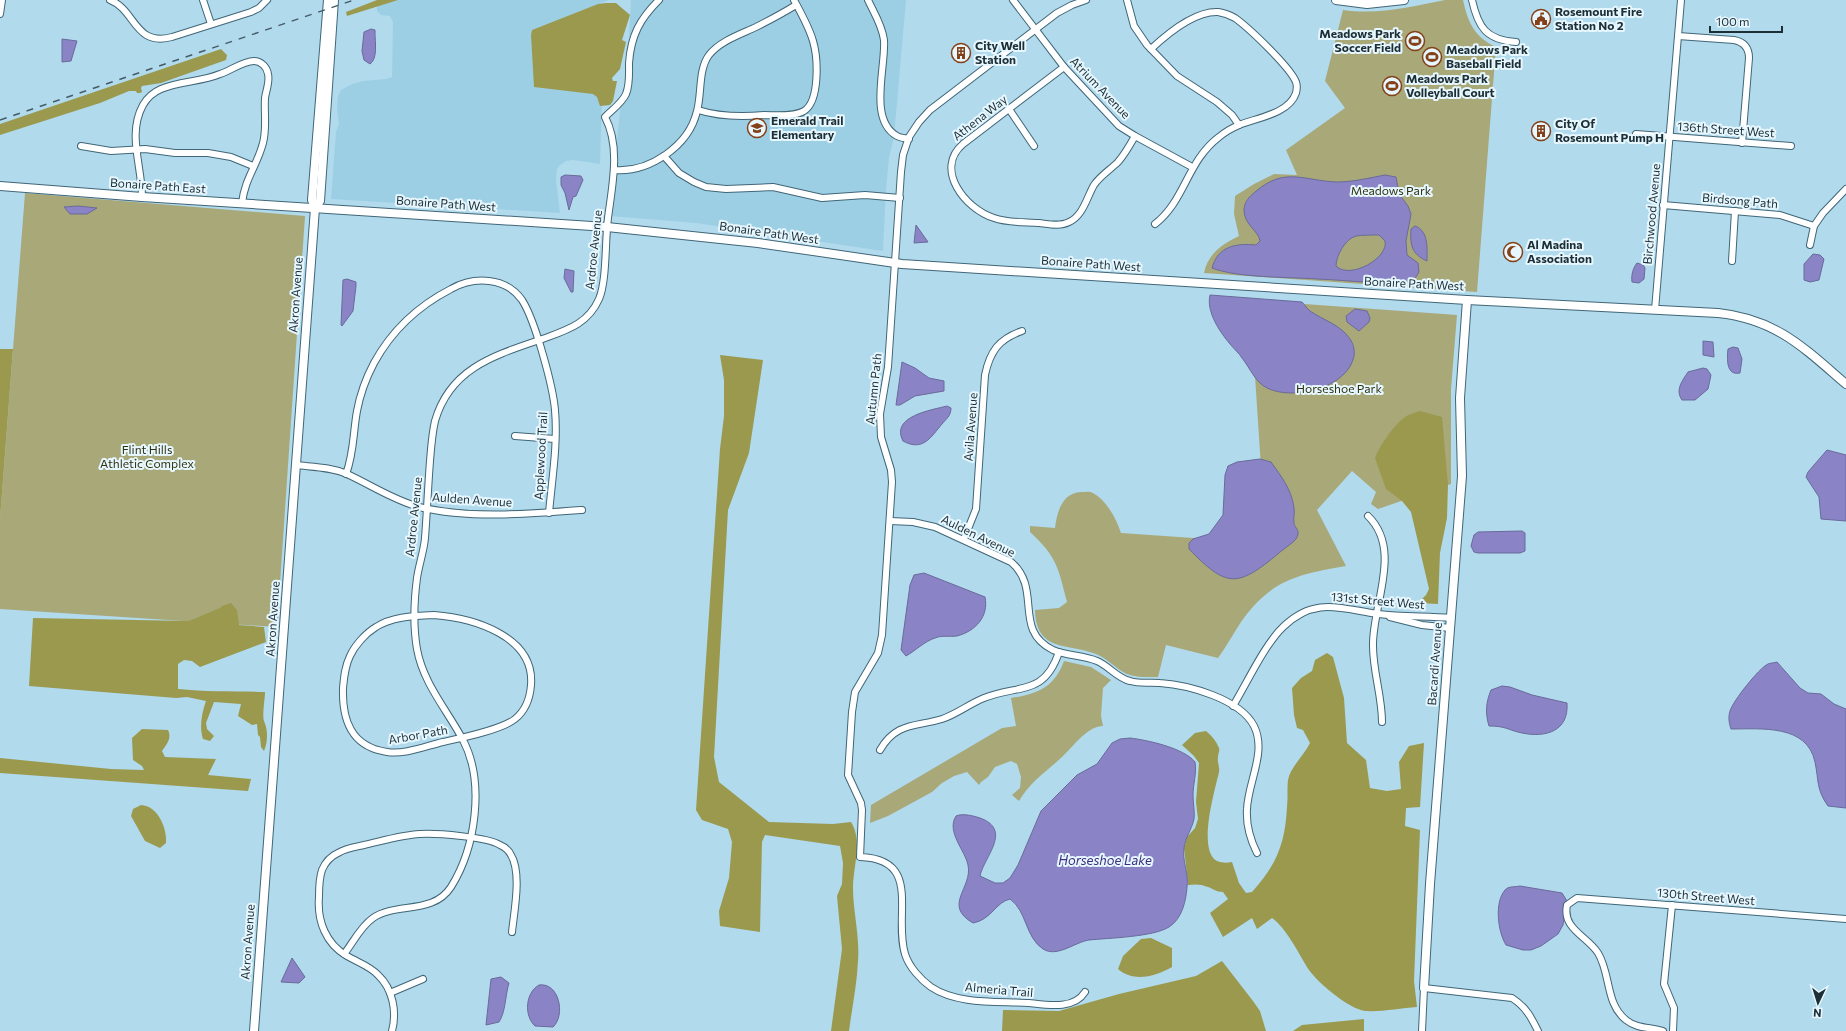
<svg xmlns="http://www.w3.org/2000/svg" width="1846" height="1031" viewBox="0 0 1846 1031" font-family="Commissioner,sans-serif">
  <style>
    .built { fill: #9dcfe4 }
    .green { fill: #a9a879 }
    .forest { fill: #9b994e }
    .water { fill: #8a84c6; stroke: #696a9a; fill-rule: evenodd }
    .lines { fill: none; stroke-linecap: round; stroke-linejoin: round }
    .street-casing { stroke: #406677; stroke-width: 8 }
    .secondary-casing { stroke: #406677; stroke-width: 10 }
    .street { stroke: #fff; stroke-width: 6 }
    .secondary { stroke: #fff; stroke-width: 8 }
    .rail { stroke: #455c67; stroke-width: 1.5; stroke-dasharray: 7 7; stroke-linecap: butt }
    .labels { text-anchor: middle; stroke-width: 4; stroke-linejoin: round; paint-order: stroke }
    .poi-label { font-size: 12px; font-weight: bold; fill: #1d2e35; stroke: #e6f7ff; text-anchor: start }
    .street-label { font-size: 12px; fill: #1d2e35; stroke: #e6f7ff }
    .park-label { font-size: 12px; fill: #31300e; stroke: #e6f7ff }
    .water-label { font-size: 13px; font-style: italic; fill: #3e2e7d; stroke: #e6f7ff }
  </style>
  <rect width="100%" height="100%" fill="#b1daed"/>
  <g class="built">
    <polygon points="398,0 609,0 532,30 602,95 600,164 573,160 566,161 560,165 557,169 556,180 560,213 331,199 336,132 339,124 337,110 338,96 341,90 352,84 363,81 386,79 392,77 393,22 390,16 381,15 377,11 377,6"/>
    <polygon points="631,0 906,0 894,137 889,158 886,190 883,251 696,223 609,216 621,102 626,94"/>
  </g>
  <g class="green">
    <path d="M1445 0H1463C1468 22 1474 37 1496 47L1477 292 1204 273C1208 253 1223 244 1239 236L1234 214 1235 196 1254 184 1274 174 1297 175 1286 150 1345 108 1325 81 1343 10C1378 15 1411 7 1445 0Z"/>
    <polygon points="25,193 305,216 277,627 0,609 0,519"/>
    <path d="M1250 300 1457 315 1451 389V484L1378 509 1371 504 1376 492 1352 471 1317 510 1346 566C1299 574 1270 580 1241 622 1233 634 1226 647 1218 658L1166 645 1158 677C1148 677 1137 678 1127 674 1116 669 1108 659 1096 654 1069 643 1036 653 1035 610L1059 608 1067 602C1058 567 1057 557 1030 532V526L1055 528C1057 512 1062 493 1081 492 1085 492 1090 491 1093 493 1107 501 1116 518 1121 533L1266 543Z"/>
    <path d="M1064 661 1091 667 1111 680 1103 688 1101 716 1103 726C1087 726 1073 747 1062 757 1046 772 1030 782 1019 801L1012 795 1020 788 1021 777 1017 764 1011 761 995 767 988 777 981 782 979 785 967 772 954 776 942 783 932 792 888 816 870 823 871 805 1002 728 1016 726 1011 698C1037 694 1054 688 1064 661Z"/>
  </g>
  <g class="forest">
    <polygon points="377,0 398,0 347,16 346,12"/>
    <polygon points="606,3 616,3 630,15 622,40 626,42 620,69 612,78 613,81 617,81 613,101 610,105 600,106 597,97 593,94 534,87 531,35 532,30 598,4"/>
    <polygon points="221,49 227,55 226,60 161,83 142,86 141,88 142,92 140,93 137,93 136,91 129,91 100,103 0,135 0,124"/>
    <polygon points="0,349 13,349 0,519"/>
    <path d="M720 355 763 360 749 453 728 510 714 757 719 782 769 822 833 824 851 822C863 841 853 866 853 888 853 911 860 937 858 961 857 984 852 1008 849 1031H831L842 949 837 896 842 884 843 863 840 846 765 835 762 842 760 932 720 926 719 911 729 878 732 842 728 829 702 820 696 810 720 449 724 416V380Z"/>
    <path d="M1420 411 1442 417 1448 485 1447 518 1440 553 1438 604 1418 603 1426 595 1429 589 1411 512 1402 501 1386 489 1375 458C1380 445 1394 425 1405 417 1409 414 1415 413 1420 411Z"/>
    <path d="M231 603 237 610 239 625 264 627 266 642 200 667 192 661 184 660 178 664V689C207 692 235 691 265 692 265 699 262 715 264 721 268 730 268 741 264 751L261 747 260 737 258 735 257 724 252 725 238 716 241 704 214 702 206 723 207 729 214 736 210 741 203 739C199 727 202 712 206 701L187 697 176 698 29 686 33 618 189 621 220 608 222 606Z"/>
    <path d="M1327 653 1333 657 1344 698 1347 743 1366 760 1370 788 1387 791 1401 789 1399 762 1409 746 1424 743 1420 807 1406 808 1405 826 1420 830 1414 981 1417 1007C1401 1008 1382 1012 1365 1011 1349 1009 1315 981 1307 967 1298 952 1286 928 1272 918L1257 929 1252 918 1223 937 1210 913 1228 899 1223 892C1216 892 1214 889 1208 887 1201 884 1195 884 1188 885L1184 848 1187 837 1195 828 1198 819 1196 802 1199 763 1194 756 1182 745 1195 733 1206 731C1212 736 1216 741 1219 748 1220 751 1218 754 1218 757 1217 762 1220 767 1219 772 1215 790 1197 850 1217 861 1222 863 1227 863 1232 862L1239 883 1246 893 1252 892C1277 864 1285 844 1287 807 1288 798 1287 788 1288 780 1290 768 1304 755 1310 743L1303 730 1297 728 1294 715 1292 688 1301 678 1312 671 1315 660Z"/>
    <path d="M142 729 168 730C172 738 167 744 162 751L165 757 216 759 208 775 251 779 248 791 0 773V758L111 769 144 770 142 766 133 760 132 738Z"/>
    <path d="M141 805C158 806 167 828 166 843L160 848 145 841 131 816 133 809Z"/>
    <path d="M1151 938 1172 948V967C1156 976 1134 983 1118 969L1123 956 1141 939Z"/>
    <polygon points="1222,961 1253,1001 1260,1011 1266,1031 1002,1031 1003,1010 1059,1011 1119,994 1196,976"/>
    <polygon points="1364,1019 1364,1031 1293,1031 1302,1025"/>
  </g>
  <g class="water">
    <path d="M371 29 375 30V33C375 41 378 59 370 64L364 60 362 51 364 32Z"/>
    <polygon points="62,39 77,41 71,61 62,62"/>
    <polygon points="565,175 581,176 583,180 576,196 573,197 569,210 565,193 561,185 561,177"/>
    <path d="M1385 175 1396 177 1399 194 1408 206 1411 214 1406 241 1407 255 1418 263 1419 272 1414 280C1382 286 1350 280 1317 279 1289 277 1237 278 1212 268 1218 246 1236 243 1256 245L1260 241C1259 231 1243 224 1244 209 1245 201 1249 197 1255 192 1285 166 1304 181 1337 182 1353 182 1369 178 1385 175ZM1379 235 1385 241C1389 258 1350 280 1336 266 1336 256 1345 239 1356 236 1363 235 1372 235 1379 235Z"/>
    <polygon points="78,206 97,208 87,214 70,214 64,207"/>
    <polygon points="916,225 928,242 914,243"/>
    <path d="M1415 226C1429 231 1427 249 1427 261 1411 254 1410 244 1411 229Z"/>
    <polygon points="1813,254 1820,255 1824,259 1819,280 1810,282 1804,280 1804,264"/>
    <path d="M1637 263 1643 265 1645 268 1644 279 1639 283 1632 282C1631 275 1633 268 1637 263Z"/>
    <polygon points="565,269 574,271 573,292 571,292 564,278"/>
    <polygon points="347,279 356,282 356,286 353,311 342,326 341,325 343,280"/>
    <path d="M1210 295 1302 302C1305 305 1307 309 1310 311 1323 320 1341 325 1350 339 1353 343 1355 350 1354 356 1348 388 1293 401 1267 388 1255 382 1250 368 1242 358 1239 353 1234 349 1230 344 1220 332 1206 312 1210 295Z"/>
    <polygon points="1355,309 1367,311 1370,318 1369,322 1359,331 1347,322 1346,316"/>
    <polygon points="1703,341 1713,342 1714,357 1703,355"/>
    <path d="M1733 347 1738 348 1742 359 1740 373C1726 376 1727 359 1728 349Z"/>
    <polygon points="902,362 915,368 929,378 944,381 944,391 915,396 900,405 896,405"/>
    <path d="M1703 368 1707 369 1711 375 1708 389 1695 400H1682C1675 390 1682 381 1688 372Z"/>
    <path d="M947 406 951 408C951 416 946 419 942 424 931 437 923 452 903 441 890 416 932 410 947 406Z"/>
    <polygon points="1827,450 1846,455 1846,521 1821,519 1819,497 1806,477 1808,472"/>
    <path d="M1260 459 1271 462C1281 476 1292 490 1294 508 1295 513 1293 518 1294 523 1294 527 1299 529 1298 534 1298 541 1284 548 1279 553 1237 588 1227 588 1189 549V543L1193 539 1209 534 1223 515 1225 475 1228 466 1237 462Z"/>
    <polygon points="1522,531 1525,533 1525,551 1520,553 1478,553 1474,552 1471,546 1474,535 1478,532"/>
    <path d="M924 573 985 597C989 616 976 631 957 636 950 637 942 635 935 638 925 641 915 651 906 656L901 650 910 585 914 575Z"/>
    <path d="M1777 662 1800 688 1808 693 1821 694 1834 704 1846 709V808L1828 806C1816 789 1819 781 1815 762 1807 724 1761 729 1731 729 1729 723 1728 717 1730 711 1733 701 1759 668 1768 664 1770 663 1774 663 1777 662Z"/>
    <path d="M1502 686 1510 687 1532 695 1567 703C1569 731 1546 738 1522 733 1508 730 1506 726 1489 726 1485 713 1486 702 1491 690Z"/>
    <path d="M1130 738C1147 740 1184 748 1195 762 1197 773 1193 784 1193 795 1193 803 1195 812 1194 819 1192 829 1185 838 1184 848 1182 861 1189 874 1187 887 1186 901 1182 919 1169 927 1153 937 1109 938 1089 940 1075 942 1057 958 1043 949 1025 937 1027 911 1010 899 996 902 991 920 973 923 942 905 973 888 968 865 965 850 946 832 956 816 963 813 974 816 980 818 1013 830 984 857 980 876L995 883H1003L1010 878 1018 865 1041 811 1077 775 1097 764 1112 743 1120 739Z"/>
    <path d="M1520 886 1562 893 1567 901 1563 925 1558 934 1541 946 1531 950H1523L1506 945C1498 932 1494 903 1505 890 1508 886 1516 887 1520 886Z"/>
    <polygon points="292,958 305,977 299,983 281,982"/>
    <path d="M501 977 509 983C505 996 506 1011 499 1022L486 1025 491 979Z"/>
    <path d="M539 985C559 982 566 1015 553 1027L535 1026C524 1016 525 993 539 985Z"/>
  </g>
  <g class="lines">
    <defs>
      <g id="street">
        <path d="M110 0C136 10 134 47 172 37L251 12 259 8 267 0"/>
        <polyline points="203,0 211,24"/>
        <path d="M868 0C874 13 882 25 884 40 886 67 868 120 897 136 900 138 905 138 909 139"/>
        <polyline points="1013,0 1064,67 1119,126 1135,136 1192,167"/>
        <polyline points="1127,0 1134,26 1147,45 1177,76 1217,102 1232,115 1239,125"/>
        <path d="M1472 0C1478 27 1486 40 1516 42"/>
        <polyline points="0,14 2,0"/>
        <path d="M1678 36 1734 40C1744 42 1749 48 1749 58L1742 143"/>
        <path d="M1151 49C1167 34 1194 11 1218 12 1224 13 1230 15 1235 18 1249 28 1290 67 1296 82 1297 85 1297 89 1296 93 1289 114 1256 118 1239 125 1232 128 1225 132 1219 137 1187 161 1185 201 1155 224"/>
        <path d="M1064 67 963 144C934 169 965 209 994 218 1008 223 1024 222 1039 223 1048 224 1060 227 1069 222 1083 216 1087 197 1094 185 1101 175 1110 170 1118 162 1125 154 1130 145 1135 136"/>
        <polyline points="1009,109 1034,146"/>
        <path d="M698 110C720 117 741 117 764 115 776 115 794 117 804 111 820 101 818 58 813 41 809 27 801 13 794 0"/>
        <polyline points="1636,134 1791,146"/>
        <polyline points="81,146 111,151 145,149 175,153 208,153 231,157 253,166"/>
        <polyline points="664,156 679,173 694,182 706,187 726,189 773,187 822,198 865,195 900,198"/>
        <path d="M614 170C649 173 689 146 697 111 702 93 698 70 709 55 720 41 741 34 756 27 770 20 783 13 796 5"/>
        <path d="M142 197C142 166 127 134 143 105 147 98 154 92 161 89 179 81 201 82 220 74 230 71 243 61 254 61 261 61 267 67 268 74 270 81 266 91 265 98 264 113 267 128 263 143 257 166 245 178 242 203"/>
        <polyline points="1663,205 1780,215 1814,226"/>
        <polyline points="1810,245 1814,226 1823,213 1846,189"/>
        <polyline points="1732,261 1735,211"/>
        <polyline points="1655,310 1681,0"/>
        <polyline points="515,436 555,439"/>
        <path d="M296 465C313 467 331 467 347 474 371 485 393 500 419 507 469 519 531 514 582 510"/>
        <path d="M346 474C354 453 353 433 357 411 360 395 366 378 374 363 392 330 418 306 451 289 474 276 506 277 522 300 531 314 536 332 541 348 547 369 553 388 555 410 558 444 552 479 549 513"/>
        <path d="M1368 516C1403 550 1372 605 1373 646 1373 672 1382 696 1382 722"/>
        <path d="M890 521 913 522 935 527 1011 562C1043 589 1012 630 1053 650 1067 656 1082 655 1097 661 1109 666 1117 678 1130 681 1140 684 1150 682 1160 683 1189 685 1240 699 1254 726 1267 752 1248 782 1247 809 1246 824 1250 839 1257 853"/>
        <path d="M964 539 976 509 985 375C990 351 999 339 1022 331"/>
        <path d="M434 615C473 618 535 636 531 685 530 698 525 711 515 719 501 730 461 738 443 742 426 746 404 755 387 752 351 747 342 720 343 688 344 677 345 666 350 656 355 645 366 633 376 627 393 616 415 616 434 615Z"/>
        <polyline points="1390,617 1422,625 1450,628"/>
        <path d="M1233 706C1247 683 1265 644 1283 627 1315 596 1341 609 1378 614 1402 617 1427 616 1451 618"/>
        <path d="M880 750C896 722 916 727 942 719 957 714 969 704 984 698 1018 684 1044 697 1059 652"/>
        <polyline points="1672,905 1664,984 1674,1008 1673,1031"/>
        <path d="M344 954C353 943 360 927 373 918 396 902 433 915 451 887 476 847 485 782 463 740 447 710 423 683 417 649 413 626 414 601 417 578 419 564 424 551 425 538 427 512 428 487 430 461 431 448 432 434 435 421 451 365 500 354 548 337 570 329 589 322 599 299 607 281 605 239 608 218 612 186 621 147 605 117 612 110 622 103 626 94 630 84 629 73 629 63 631 35 640 19 659 0"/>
        <path d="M1085 992C1074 1010 1047 1005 1029 1003 998 1001 958 1005 931 987 921 980 909 967 905 954 893 915 923 859 860 857L862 810 861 803 848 775 852 712 855 692 878 653 882 635 892 482 891 470 881 437 880 414 888 367 901 172 903 155 909 137 919 122 930 110 1057 13 1072 5 1086 0"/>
        <polyline points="390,993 423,979"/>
        <path d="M392 1031C397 1012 393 989 378 975 370 966 357 962 347 956 326 944 317 921 319 897 319 888 319 879 322 870 325 863 331 856 338 853 346 848 355 847 364 845 382 841 401 835 420 834 436 833 488 837 500 845 505 847 509 851 511 855 522 873 514 912 512 932"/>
        <path d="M1422 1031 1424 988 1512 998C1526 1007 1531 1017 1538 1031"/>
        <path d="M1663 1031C1651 1027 1637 1029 1626 1020 1605 1003 1611 974 1598 953 1587 936 1562 929 1567 905L1577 898 1846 919"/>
      </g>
      <g id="secondary">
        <polyline points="1336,0 1367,4 1404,0"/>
        <path d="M0 186 142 197 607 227 758 243 902 264 1467 300 1718 313C1776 319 1804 348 1846 384"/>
        <polyline points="315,208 320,201 334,0"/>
        <polyline points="1424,988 1430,884 1462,476 1460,398 1467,300"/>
        <polyline points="254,1031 315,208 312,200 328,0"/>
      </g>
    </defs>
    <use href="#street" class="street-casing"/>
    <use href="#secondary" class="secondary-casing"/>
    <use href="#street" class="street"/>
    <use href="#secondary" class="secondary"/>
    <polyline class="rail" points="0,120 354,0"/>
  </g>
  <defs>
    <symbol id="civic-ring" viewBox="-11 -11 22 22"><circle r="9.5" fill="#e6f7ff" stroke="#854018" stroke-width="1.5"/><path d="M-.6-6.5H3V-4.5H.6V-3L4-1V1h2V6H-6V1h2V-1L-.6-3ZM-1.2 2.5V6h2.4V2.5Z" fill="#854018"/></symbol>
    <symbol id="stadium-ring" viewBox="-11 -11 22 22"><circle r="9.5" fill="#e6f7ff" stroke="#854018" stroke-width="1.5"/><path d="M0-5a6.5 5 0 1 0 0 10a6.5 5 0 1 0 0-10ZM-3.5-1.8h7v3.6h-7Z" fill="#854018"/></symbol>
    <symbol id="building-ring" viewBox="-11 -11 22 22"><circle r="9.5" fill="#e6f7ff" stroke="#854018" stroke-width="1.5"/><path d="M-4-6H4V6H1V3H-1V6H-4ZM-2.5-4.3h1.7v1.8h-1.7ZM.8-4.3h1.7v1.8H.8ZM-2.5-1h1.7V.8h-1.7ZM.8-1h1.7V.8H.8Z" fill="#854018"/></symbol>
    <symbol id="school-ring" viewBox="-11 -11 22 22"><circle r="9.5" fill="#e6f7ff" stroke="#854018" stroke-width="1.5"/><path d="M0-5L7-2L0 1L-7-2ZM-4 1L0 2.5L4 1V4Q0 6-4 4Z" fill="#854018"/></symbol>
    <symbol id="mosque-ring" viewBox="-11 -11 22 22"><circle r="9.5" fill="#e6f7ff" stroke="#854018" stroke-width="1.5"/><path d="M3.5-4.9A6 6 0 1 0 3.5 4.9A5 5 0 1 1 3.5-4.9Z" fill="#854018"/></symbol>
  </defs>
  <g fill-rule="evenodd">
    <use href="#civic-ring" x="1530" y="8" width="22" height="22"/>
    <use href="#stadium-ring" x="1404" y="30" width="22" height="22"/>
    <use href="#building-ring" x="950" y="42" width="22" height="22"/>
    <use href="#stadium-ring" x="1421" y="46" width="22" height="22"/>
    <use href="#stadium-ring" x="1381" y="75" width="22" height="22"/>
    <use href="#school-ring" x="746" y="117" width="22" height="22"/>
    <use href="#building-ring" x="1530" y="120" width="22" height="22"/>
    <use href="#mosque-ring" x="1502" y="241" width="22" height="22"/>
  </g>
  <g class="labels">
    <g class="poi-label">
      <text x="1555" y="16">Rosemount Fire<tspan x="1555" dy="14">Station No 2</tspan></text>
      <text x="1401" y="38" text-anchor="end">Meadows Park<tspan x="1401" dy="14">Soccer Field</tspan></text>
      <text x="975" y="50">City Well<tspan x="975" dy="14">Station</tspan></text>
      <text x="1446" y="54">Meadows Park<tspan x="1446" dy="14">Baseball Field</tspan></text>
      <text x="1406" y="83">Meadows Park<tspan x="1406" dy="14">Volleyball Court</tspan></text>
      <text x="771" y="125">Emerald Trail<tspan x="771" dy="14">Elementary</tspan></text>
      <text x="1555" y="128">City Of<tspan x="1555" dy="14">Rosemount Pump H</tspan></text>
      <text x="1527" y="249">Al Madina<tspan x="1527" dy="14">Association</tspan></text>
    </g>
    <g class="street-label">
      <text transform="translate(1100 88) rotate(46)" y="4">Atrium Avenue</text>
      <text transform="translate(980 118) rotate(-38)" y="4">Athena Way</text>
      <text transform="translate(1726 130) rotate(4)" y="4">136th Street West</text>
      <text transform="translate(158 186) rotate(4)" y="4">Bonaire Path East</text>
      <text transform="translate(1740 201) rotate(5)" y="4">Birdsong Path</text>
      <text transform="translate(446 204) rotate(4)" y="4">Bonaire Path West</text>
      <text transform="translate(1652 214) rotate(-85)" y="4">Birchwood Avenue</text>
      <text transform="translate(769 233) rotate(8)" y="4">Bonaire Path West</text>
      <text transform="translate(594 250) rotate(-84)" y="4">Ardroe Avenue</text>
      <text transform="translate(1091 264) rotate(4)" y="4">Bonaire Path West</text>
      <text transform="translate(1414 284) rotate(3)" y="4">Bonaire Path West</text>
      <text transform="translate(296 295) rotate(-86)" y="4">Akron Avenue</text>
      <text transform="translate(874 389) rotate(-84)" y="4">Autumn Path</text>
      <text transform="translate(971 427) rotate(-86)" y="4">Avila Avenue</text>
      <text transform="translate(541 456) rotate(-87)" y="4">Applewood Trail</text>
      <text transform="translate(472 500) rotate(4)" y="4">Aulden Avenue</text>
      <text transform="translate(414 517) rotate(-84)" y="4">Ardroe Avenue</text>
      <text transform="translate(978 536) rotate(26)" y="4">Aulden Avenue</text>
      <text transform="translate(1378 601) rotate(5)" y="4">131st Street West</text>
      <text transform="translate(273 619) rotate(-86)" y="4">Akron Avenue</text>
      <text transform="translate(1435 664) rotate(-86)" y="4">Bacardi Avenue</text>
      <text transform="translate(418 735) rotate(-10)" y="4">Arbor Path</text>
      <text transform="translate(1706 897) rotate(5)" y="4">130th Street West</text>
      <text transform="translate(248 942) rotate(-86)" y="4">Akron Avenue</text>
      <text transform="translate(999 990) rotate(5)" y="4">Almeria Trail</text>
    </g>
    <g class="park-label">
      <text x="1391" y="195">Meadows Park</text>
      <text x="1339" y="393">Horseshoe Park</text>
      <text x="147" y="454">Flint Hills<tspan x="147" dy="14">Athletic Complex</tspan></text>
    </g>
    <g class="water-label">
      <text x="1105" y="865">Horseshoe Lake</text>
    </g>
  </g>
  <g transform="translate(1818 1003) rotate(184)" stroke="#e6f7ff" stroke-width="3" paint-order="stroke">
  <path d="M0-3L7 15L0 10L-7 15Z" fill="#1d2e35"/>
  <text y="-6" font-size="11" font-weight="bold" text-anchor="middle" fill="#1d2e35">N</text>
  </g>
  <path d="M1710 26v6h72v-6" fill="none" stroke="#1d2e35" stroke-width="2"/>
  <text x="1716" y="26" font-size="12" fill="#1d2e35" stroke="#e6f7ff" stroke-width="3" paint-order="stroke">100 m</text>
</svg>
